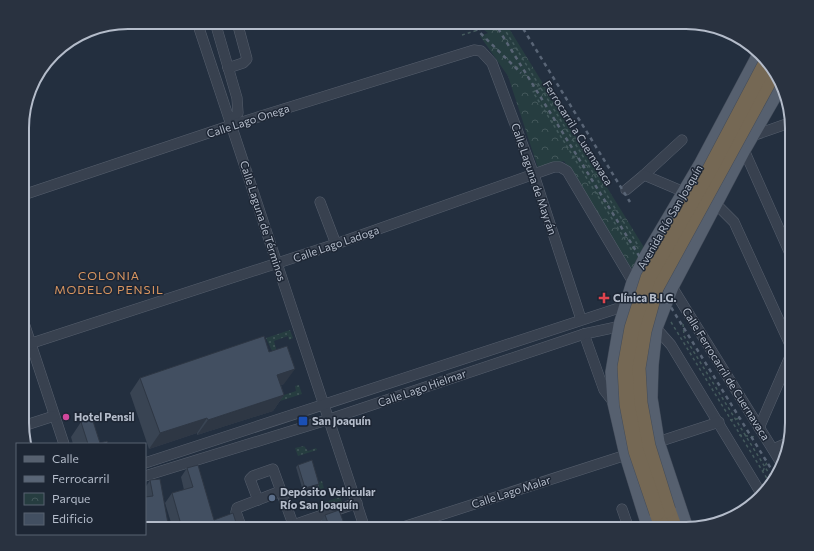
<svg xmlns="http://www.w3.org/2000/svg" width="814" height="551" viewBox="0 0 814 551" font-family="Commissioner,sans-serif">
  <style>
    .park { fill: url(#park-crowns) }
    .garden { fill: url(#garden-dots) }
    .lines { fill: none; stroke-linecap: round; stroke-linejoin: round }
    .minor-casing { stroke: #565f6d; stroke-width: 11 }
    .major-casing { stroke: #414a58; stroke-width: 14 }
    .highway-casing { stroke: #434c5a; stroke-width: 16 }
    .path { stroke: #445a5d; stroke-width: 1.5; stroke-dasharray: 3 3; stroke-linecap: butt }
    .minor { stroke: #38414f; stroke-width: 10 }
    .major { stroke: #56606f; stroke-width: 13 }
    .highway { stroke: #756854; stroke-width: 15 }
    .rail { stroke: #596576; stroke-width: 2.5; stroke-dasharray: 4 4; stroke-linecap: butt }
    .highway-bridge-casing { stroke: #434c5a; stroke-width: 16; stroke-linecap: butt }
    .path-bridge { stroke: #445a5d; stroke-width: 1.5; stroke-dasharray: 3 3; stroke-linecap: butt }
    .highway-bridge { stroke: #756854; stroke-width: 15 }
    .wall { fill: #394453 }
    .shaded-wall { fill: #2e3744 }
    .building { fill: #424f61; stroke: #2e3744 }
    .health-dot { fill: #e0444e; stroke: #1d2634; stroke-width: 1.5 }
    .hotel-dot { fill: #d1479c; stroke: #1d2634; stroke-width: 1.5 }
    .transit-dot { fill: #1a4fb4; stroke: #1d2634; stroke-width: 1.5 }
    .service-dot { fill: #5c6f8a; stroke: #1d2634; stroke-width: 1.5 }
    .labels { text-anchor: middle; stroke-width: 3; stroke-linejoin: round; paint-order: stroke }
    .street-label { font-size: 11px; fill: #b4bcca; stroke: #1d2634 }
    .poi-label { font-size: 11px; font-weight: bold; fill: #b4bcca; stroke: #1d2634; text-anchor: start }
    .neighbourhood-label { font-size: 12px; letter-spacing: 1px; fill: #d89560; stroke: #1d2634 }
    .rim { fill: none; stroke: #b4bcca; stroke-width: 2 }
  </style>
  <defs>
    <pattern id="park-crowns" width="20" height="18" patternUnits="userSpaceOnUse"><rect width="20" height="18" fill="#263d40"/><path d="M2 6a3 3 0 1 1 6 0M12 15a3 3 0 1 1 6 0" fill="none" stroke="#43575a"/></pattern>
    <pattern id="garden-dots" width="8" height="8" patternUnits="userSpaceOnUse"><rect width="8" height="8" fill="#263d40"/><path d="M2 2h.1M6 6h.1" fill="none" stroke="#43575a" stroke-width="1.8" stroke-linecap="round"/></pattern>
  </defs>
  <rect width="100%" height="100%" fill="#232f3f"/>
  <polygon class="park" points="474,22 505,22 645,249 633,271 564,161 538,168 508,76 480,36 488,33"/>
  <g class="garden">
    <polygon points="290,330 293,338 289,340 288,336 274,341 277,352 273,353 266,338"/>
    <polygon points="299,385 302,394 280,401 278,397 296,391 295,386"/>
    <polygon points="304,446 308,451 316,448 317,450 298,456 295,448"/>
    <polygon points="322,481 324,489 306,495 305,490 317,486 316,483"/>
    <polygon points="340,497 343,504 319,512 316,505"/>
  </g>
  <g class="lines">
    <defs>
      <g id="minor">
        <polyline points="197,22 365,529"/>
        <polyline points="215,22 237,98 238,113 230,121"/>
        <polyline points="228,68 243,63 247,59 237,22"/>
        <polyline points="752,136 792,122"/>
        <polyline points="744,150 792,258"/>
        <polyline points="644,175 682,140"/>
        <polyline points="626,190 644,175 684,192"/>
        <polyline points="23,195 226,127 474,50 481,51 492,63 534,175 581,319"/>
        <polyline points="320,202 336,244"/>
        <polyline points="716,204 734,222 792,349"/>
        <polyline points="672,287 780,461"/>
        <polyline points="23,320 64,444"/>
        <polyline points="652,327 656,328 671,345 762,495"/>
        <polyline points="584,334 604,390 614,403"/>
        <polyline points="23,346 336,244 554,167 560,167 567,171 633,282"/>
        <polyline points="23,426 54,416"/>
        <polyline points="759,428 792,352"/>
        <polyline points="658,442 719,422"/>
        <polyline points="773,449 787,443"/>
        <polyline points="145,463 625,306"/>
        <polyline points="145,476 330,419 584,334 626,325"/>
        <polyline points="258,500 250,479 253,476 273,469 293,524"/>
        <polyline points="622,509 629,529"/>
        <polyline points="242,529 236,512 237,508 281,491"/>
        <polyline points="282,529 357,503"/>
        <polyline points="397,529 626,455"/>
      </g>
      <g id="major">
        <polyline points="649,529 626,455 614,403 612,372 620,325 633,282 646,256 701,163 759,54"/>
        <polyline points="687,529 658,442 651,398 652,365 656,328 672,287 744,150 782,84"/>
      </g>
      <g id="highway">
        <polyline points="668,510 675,529"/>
        <polyline points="657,513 663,529"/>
      </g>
    </defs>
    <use href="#minor" class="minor-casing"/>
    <use href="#major" class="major-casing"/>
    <use href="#highway" class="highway-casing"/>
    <g class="path">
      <polyline points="487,22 504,29"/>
      <polyline points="500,22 639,247"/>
      <polyline points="541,88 533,92 634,254"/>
      <polyline points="671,322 771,485"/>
      <polyline points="683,324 684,336 773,480"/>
      <polyline points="730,420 742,418"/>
      <polyline points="739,435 755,437"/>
      <polyline points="763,471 768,460"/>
    </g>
    <use href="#minor" class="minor"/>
    <use href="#major" class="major"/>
    <use href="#highway" class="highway"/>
    <g class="rail">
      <polyline points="469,22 521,73"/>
      <polyline points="494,22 775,475"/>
      <polyline points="519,22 630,202"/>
    </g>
    <defs>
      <g id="highway-bridge">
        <polyline points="668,510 648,446 640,403 638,368 644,331 656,288 774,72"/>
        <polyline points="657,513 636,451 627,404 625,367 632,328 648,278 709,171 766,63"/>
      </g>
    </defs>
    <use href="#highway-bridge" class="highway-bridge-casing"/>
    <polyline class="path-bridge" points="462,35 504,22"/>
    <use href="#highway-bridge" class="highway-bridge"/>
  </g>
  <g class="wall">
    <polygon points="269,352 284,384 281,385 284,395 273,411 197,435 197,433 149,449 130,393 140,378"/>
    <polygon points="81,422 100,443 108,444 73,444 71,437"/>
    <polygon points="298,465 319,484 318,486 303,491 296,467"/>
    <polygon points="187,468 214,520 238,529 173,529 165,503 172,493 184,490 181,477"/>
    <polygon points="150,480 169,529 145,529 145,488"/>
    <polygon points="325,515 346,529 321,525 320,523"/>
  </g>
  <g class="shaded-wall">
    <polygon points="295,369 284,384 266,390 277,375"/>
    <polygon points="284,395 273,411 197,435 208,420"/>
    <polygon points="207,418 197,433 149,449 160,433"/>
    <polygon points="319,484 318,486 303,491 305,488"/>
  </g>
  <g class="building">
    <polygon points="264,336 269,352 287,346 295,369 277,375 284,395 208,420 207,418 160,433 140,378"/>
    <polygon points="92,418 100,443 107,441 108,444 88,444 81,422"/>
    <polygon points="312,460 319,484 305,488 298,465"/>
    <polygon points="198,465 214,520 233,513 238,529 178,529 182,528 172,493 193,487 187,468"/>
    <polygon points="160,479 169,529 146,529 145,525 145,497 153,496 150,480"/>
    <polygon points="339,510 346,529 309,529 328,523 325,515"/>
  </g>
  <path class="health-dot" d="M602 292h4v4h4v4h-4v4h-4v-4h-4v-4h4z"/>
  <circle class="hotel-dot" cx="66" cy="417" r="4"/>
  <rect class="transit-dot" x="298" y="416" width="10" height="10" rx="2"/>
  <circle class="service-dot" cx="272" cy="498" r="4"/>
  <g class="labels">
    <g class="street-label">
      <text transform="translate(248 121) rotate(-18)" y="4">Calle Lago Onega</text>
      <text transform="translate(578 133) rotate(58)" y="4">Ferrocarril a Cuernavaca</text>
      <text transform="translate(534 179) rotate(71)" y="4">Calle Laguna de Mayrán</text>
      <text transform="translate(670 217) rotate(-60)" y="4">Avenida Río San Joaquín</text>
      <text transform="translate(263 221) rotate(72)" y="4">Calle Laguna de Términos</text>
      <text transform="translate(336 244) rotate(-19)" y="4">Calle Lago Ladoga</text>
      <text transform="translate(726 374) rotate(58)" y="4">Calle Ferrocarril de Cuernavaca</text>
      <text transform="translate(422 388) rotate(-19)" y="4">Calle Lago Hielmar</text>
      <text transform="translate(511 492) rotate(-18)" y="4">Calle Lago Malar</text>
    </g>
    <g class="poi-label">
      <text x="613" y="302">Clínica B.I.G.</text>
      <text x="74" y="421">Hotel Pensil</text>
      <text x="312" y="425">San Joaquín</text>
      <text x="280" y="496">Depósito Vehicular<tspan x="280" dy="13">Río San Joaquín</tspan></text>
    </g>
    <g class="neighbourhood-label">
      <text x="109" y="280">COLONIA<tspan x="109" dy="14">MODELO PENSIL</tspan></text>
    </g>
  </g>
  <path d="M0 0H814V551H0ZM128 29H686A99 99 0 0 1 785 128V423A99 99 0 0 1 686 522H128A99 99 0 0 1 29 423V128A99 99 0 0 1 128 29Z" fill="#293240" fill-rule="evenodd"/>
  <path class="rim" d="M128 29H686A99 99 0 0 1 785 128V423A99 99 0 0 1 686 522H128A99 99 0 0 1 29 423V128A99 99 0 0 1 128 29Z"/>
  <rect x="16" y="443" width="130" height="92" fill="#1d2634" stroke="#596270"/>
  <rect x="24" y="456" width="20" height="6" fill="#56606f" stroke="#596270"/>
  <text x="52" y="463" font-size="12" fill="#b4bcca">Calle</text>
  <rect x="24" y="476" width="20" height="6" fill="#596576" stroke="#596270"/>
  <text x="52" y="483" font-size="12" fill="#b4bcca">Ferrocarril</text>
  <rect x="24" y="493" width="20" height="12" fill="url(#park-crowns)" stroke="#596270"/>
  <text x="52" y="503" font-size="12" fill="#b4bcca">Parque</text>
  <rect x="24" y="513" width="20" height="12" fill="#424f61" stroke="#596270"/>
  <text x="52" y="523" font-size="12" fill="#b4bcca">Edificio</text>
</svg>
